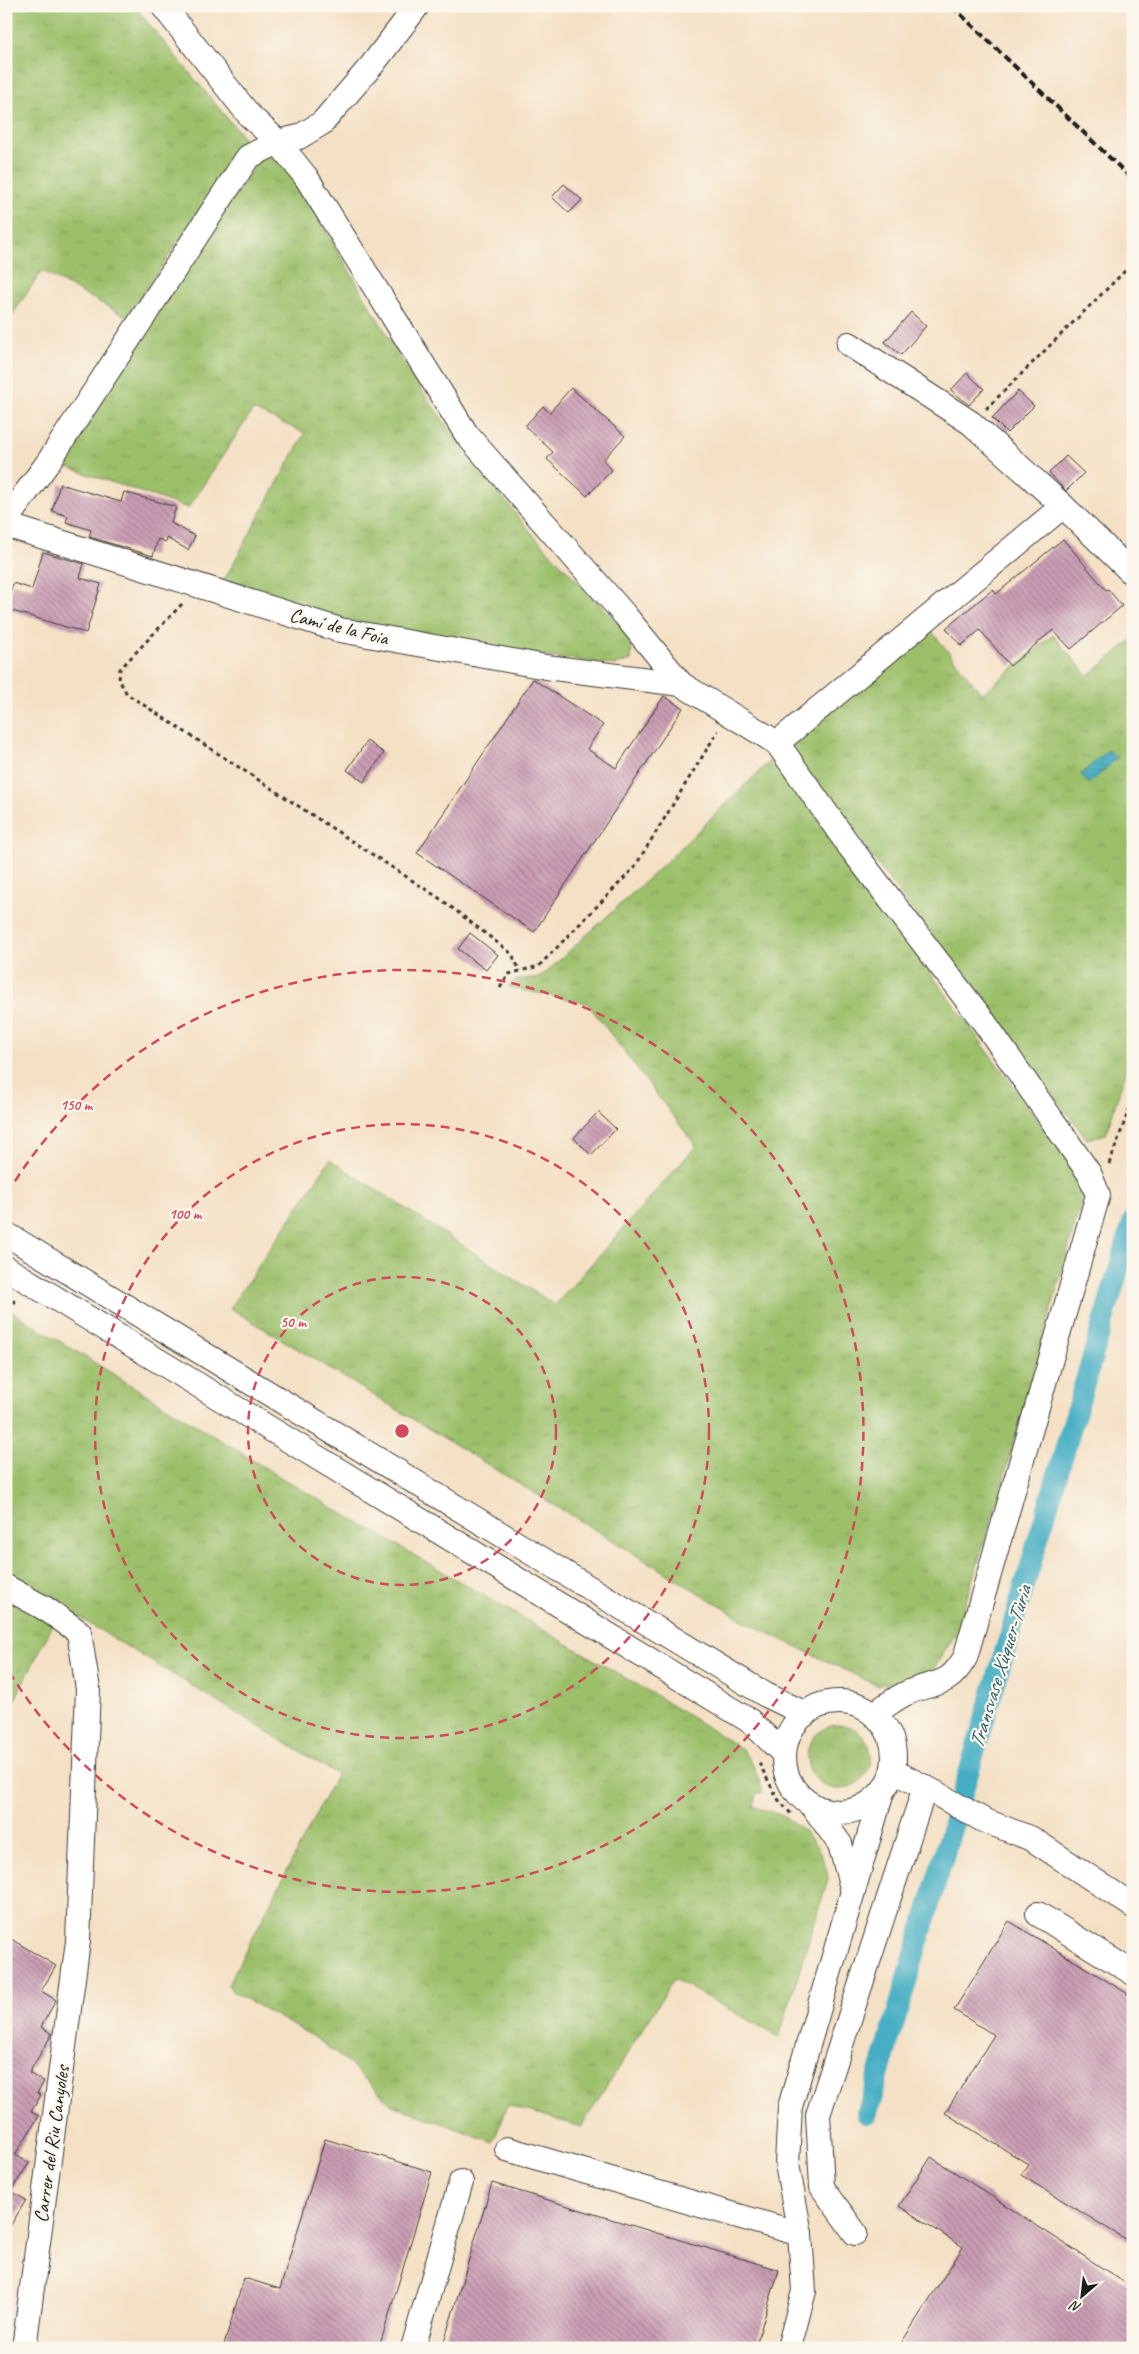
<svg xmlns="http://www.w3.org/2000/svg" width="1139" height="2354" viewBox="0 0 1139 2354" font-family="Caveat,sans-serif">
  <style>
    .grass { fill: url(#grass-tufts); stroke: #5c6e43 }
    .water { fill: url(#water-rules); stroke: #306570 }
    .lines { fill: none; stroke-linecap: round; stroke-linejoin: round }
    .canal { stroke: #45aec4; stroke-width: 21 }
    .building { fill: url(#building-back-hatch) }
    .minor-casing { stroke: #3c3935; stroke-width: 26 }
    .path { stroke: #3c3935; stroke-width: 3; stroke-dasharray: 4 4; stroke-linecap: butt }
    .minor { stroke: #fff; stroke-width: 24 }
    .rail { stroke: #1c1c1c; stroke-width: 4; stroke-dasharray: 8 4; stroke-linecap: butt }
    .ring { fill: none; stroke: #d1495b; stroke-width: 2.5; stroke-dasharray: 9 6 }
    .labels { text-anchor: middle; stroke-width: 4.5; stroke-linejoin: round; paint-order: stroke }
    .street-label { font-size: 20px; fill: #1c1c1c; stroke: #fbf7ec }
    .water-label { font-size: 21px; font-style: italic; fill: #2e5e68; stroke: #fbf7ec }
    .centre { fill: #d1495b; stroke: #fbf7ec; stroke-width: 2.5 }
    .ring-label { font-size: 15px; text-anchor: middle; font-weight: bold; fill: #d1495b; stroke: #fbf7ec; stroke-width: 4.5; stroke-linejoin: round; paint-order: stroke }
  </style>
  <defs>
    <pattern id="grass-tufts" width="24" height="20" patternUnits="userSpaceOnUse" patternTransform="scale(1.25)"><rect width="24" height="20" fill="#9cc06a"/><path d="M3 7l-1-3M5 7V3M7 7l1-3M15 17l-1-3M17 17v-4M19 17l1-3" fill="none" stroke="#86a45b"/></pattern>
    <pattern id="water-rules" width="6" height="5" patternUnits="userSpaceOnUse" patternTransform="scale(1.25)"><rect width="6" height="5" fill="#45aec4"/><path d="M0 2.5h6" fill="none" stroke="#398d9e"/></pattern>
    <pattern id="building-back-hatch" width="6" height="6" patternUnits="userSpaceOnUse" patternTransform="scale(1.25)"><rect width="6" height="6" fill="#ca9db4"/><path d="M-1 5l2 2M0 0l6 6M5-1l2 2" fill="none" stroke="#a37f92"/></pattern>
  </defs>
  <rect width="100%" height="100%" fill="#fbf7ec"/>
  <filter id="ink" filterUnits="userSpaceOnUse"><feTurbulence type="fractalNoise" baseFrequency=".02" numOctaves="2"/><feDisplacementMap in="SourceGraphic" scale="10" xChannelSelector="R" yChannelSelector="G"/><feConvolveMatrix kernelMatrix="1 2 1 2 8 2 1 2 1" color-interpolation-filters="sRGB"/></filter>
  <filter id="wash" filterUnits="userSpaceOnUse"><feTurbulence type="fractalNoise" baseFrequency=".0096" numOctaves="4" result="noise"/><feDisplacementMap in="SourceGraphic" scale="20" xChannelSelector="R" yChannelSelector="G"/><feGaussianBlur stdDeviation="1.12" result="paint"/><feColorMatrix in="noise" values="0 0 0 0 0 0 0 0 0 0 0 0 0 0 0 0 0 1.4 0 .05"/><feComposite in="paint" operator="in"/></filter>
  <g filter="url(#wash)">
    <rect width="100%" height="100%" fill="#f4e0c4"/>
    <g class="grass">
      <polygon points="6,6 134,6 247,142 127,317 42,271 6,324"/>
      <polygon points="270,157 290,170 412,377 473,462 535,537 622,627 632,643 631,660 616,665 550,657 332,618 223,582 305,433 253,410 188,508 55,463 258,161"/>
      <polygon points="1133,532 1133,563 1118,550"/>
      <polygon points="929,628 982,694 1053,635 1088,676 1133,639 1133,1049 1106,1134 1087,1139 788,747"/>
      <polygon points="772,759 840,849 1086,1186 999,1495 955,1635 932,1671 878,1686 750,1624 230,1308 330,1160 555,1305 696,1146 587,1003 508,987 515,980 541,977 664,864"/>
      <path d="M6 1308 290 1483 655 1695 742 1749 754 1767 763 1792 756 1794 754 1807C764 1810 776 1812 784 1817 808 1830 825 1852 828 1879L779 2037 674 1979 581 2127 508 2105 493 2142 392 2105 346 2061 314 2037 233 1992 228 1985 337 1774 62 1607 6 1717Z"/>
      <circle cx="839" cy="1757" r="32"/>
    </g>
    <polygon class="water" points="1108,750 1117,758 1089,784 1081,774"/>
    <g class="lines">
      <polyline class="canal" points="867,2114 1133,1221"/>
    </g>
    <g id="blocks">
      <g class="building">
        <polygon points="564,184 582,200 569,213 552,197"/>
        <polygon points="911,312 926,326 901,355 885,342"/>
        <polygon points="967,373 984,389 969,405 951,390"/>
        <polygon points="571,388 625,436 603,460 612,470 587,496 547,459 553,452 525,426 543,406 549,413"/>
        <polygon points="1018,391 1034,406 1007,433 992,418"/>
        <polygon points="1066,456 1084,473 1066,491 1049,473"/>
        <polygon points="60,484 121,502 124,492 176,507 171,523 195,536 188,550 167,538 166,542 158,539 153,556 89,537 91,530 66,522 68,516 52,511"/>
        <polygon points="1063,539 1106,590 1108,589 1122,606 1071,649 1053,630 1010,666 980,630 961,646 946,628 993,589 996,594"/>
        <polygon points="43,552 84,564 80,578 101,584 86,633 6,609 13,583 32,589"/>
        <polygon points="533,679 603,725 587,749 616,768 664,696 683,708 534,932 417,853"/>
        <polygon points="367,741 384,753 364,782 347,770"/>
        <polygon points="470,933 498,955 486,970 458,949"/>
        <polygon points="598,1112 616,1129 591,1155 574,1138"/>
        <polygon points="1009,1921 1133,1997 1133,2244 1021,2175 1028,2164 945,2113 994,2035 954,2010"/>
        <polygon points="6,1936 56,1966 41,1991 56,2000 41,2027 52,2034 29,2073 44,2082 37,2093 41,2095 31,2112 39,2116 15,2155 29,2163 11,2191 26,2200 6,2233"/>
        <polygon points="325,2139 432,2172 379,2348 223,2348 244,2278 280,2289"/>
        <polygon points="931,2157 1133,2288 1133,2348 898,2348 963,2247 899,2206"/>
        <polygon points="492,2183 779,2270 755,2348 442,2348"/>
      </g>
    </g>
  </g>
  <g filter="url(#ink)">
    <use href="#blocks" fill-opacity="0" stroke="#3c3935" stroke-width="1"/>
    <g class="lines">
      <defs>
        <g id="minor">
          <path d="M163 6 249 115 278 142 306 177 467 435 624 614 681 684 777 743 850 847 984 1022 1089 1173 1098 1195 965 1658C947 1689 935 1680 907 1693 895 1698 884 1708 873 1714"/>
          <polyline points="849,344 971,423 1063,506"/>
          <polyline points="6,520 47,464 248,157 278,142 299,137 322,123 372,65 417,6"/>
          <polyline points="6,525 340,630 546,667 681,684"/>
          <polyline points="777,743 1063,506 1133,574"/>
          <polyline points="6,1234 766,1695 806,1714"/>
          <polyline points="6,1268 750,1721 784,1754"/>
          <polyline points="6,1587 46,1609 79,1632 88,1689 78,1941 24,2348"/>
          <circle cx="839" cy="1757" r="55"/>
          <polyline points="893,1771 934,1792 983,1820 1032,1839 1133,1906"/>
          <polyline points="812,1805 840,1844 853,1891"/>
          <polyline points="1038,1914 1133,1973"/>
          <polyline points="507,2149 800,2234"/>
          <polyline points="855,2233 822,2187 818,2115 925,1787"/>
          <polyline points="413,2348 461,2182"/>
          <polyline points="789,2348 804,2291 800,2234 787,2164 790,2107 882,1792"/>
        </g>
      </defs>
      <use href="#minor" class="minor-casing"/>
      <g class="path">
        <polyline points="986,409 1133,263"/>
        <polyline points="182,604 120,669 119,680 127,694 442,900 512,954 520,971"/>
        <polyline points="500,988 509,974 539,966 634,868 718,731"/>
        <polyline points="1109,1164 1133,1099"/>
        <polyline points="6,1296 16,1303"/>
        <polyline points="759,1763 777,1798 793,1816"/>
      </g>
      <use href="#minor" class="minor"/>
      <polyline class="rail" points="952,6 1133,180"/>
    </g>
  </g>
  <g class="ring">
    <circle cx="402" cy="1431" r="154"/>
    <circle cx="402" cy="1431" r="307"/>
    <path d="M7 1194A461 461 0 1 1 7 1668"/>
  </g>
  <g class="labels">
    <g class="street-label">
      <text transform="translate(339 626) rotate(14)" y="7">Camí de la Foia</text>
      <text transform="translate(51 2144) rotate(-82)" y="7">Carrer del Riu Canyoles</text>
    </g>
    <g class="water-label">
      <text transform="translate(1000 1667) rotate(-73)" y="7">Transvase Xùquer-Tùria</text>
    </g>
  </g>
  <circle cx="402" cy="1431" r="8" class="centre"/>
  <g class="ring-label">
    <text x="76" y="1110">150 m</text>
    <text x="185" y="1219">100 m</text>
    <text x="293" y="1327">50 m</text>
  </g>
  <rect width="1139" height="2354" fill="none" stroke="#fbf7ec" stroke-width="25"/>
  <g transform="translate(1082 2296) rotate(208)" stroke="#fbf7ec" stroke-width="4" paint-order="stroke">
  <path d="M0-4L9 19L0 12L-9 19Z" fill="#1c1c1c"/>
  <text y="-8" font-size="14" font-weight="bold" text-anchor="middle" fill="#1c1c1c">N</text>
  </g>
</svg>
